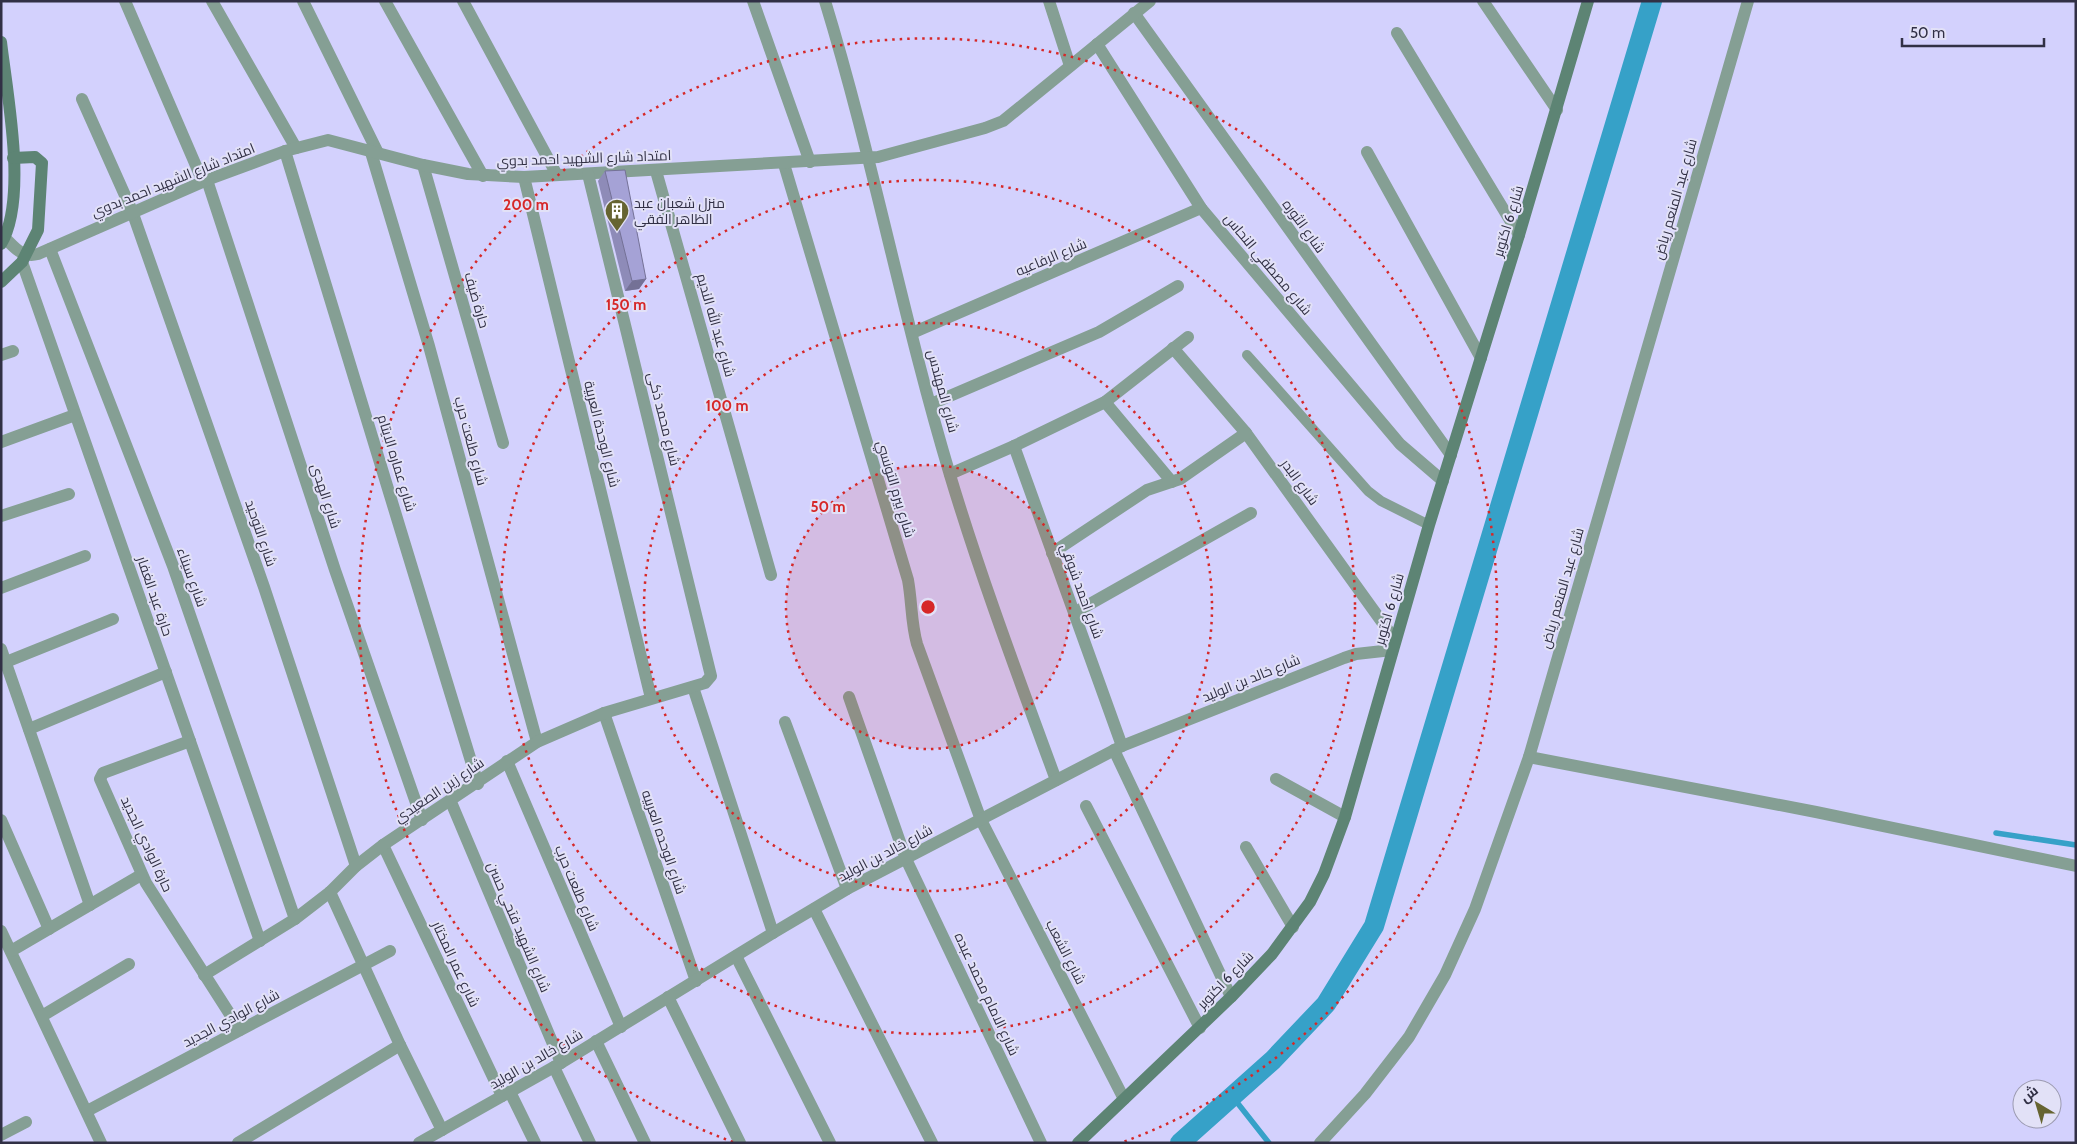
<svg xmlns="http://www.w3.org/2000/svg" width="2077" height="1144" viewBox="0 0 2077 1144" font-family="Cabin,Cairo,sans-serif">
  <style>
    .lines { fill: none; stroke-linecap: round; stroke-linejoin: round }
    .stream { stroke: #36a1c8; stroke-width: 5.5 }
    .canal { stroke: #36a1c8; stroke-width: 20 }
    .lane { stroke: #859f94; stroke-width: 10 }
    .street { stroke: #859f94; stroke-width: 12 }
    .secondary { stroke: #5d8474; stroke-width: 12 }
    .wall { fill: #8e8bb8 }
    .shaded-wall { fill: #747196 }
    .building { fill: #a5a2d6; stroke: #747196 }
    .ring { fill: none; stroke: #d62828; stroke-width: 2.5; stroke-dasharray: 2.5 5 }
    .labels { text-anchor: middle; stroke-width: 4; stroke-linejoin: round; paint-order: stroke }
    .street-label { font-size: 14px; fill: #313045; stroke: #e2e1f7 }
    .poi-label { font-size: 14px; fill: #313045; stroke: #e2e1f7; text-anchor: start }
    .centre { fill: #d62828; stroke: #e2e1f7; stroke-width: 2.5 }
    .ring-label { font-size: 15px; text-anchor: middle; font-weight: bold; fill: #d62828; stroke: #e2e1f7; stroke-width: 4; stroke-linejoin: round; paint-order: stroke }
  </style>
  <rect width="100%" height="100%" fill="#d3d1fd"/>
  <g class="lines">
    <g class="stream">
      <polyline points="1996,833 2076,845"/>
      <polyline points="1232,1096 1269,1143"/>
    </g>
    <polyline class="canal" points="1180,1143 1273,1060 1326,1004 1374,926 1652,1"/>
    <polyline class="lane" points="1247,355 1368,491 1381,501 1429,525"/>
    <g class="street">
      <polyline points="125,1 203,182"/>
      <polyline points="212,1 296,148"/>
      <polyline points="303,1 377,151"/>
      <polyline points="385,1 483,176"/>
      <polyline points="463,1 557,175"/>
      <polyline points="753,1 810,162"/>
      <path d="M825 1C873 158 903 319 950 475 981 578 1019 679 1056 780"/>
      <polyline points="1049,1 1070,66"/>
      <polyline points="1483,1 1557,110"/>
      <polyline points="1134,13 1451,455"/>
      <polyline points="1397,33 1519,235"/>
      <polyline points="1097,44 1201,208 1400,444 1443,481"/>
      <polyline points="82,99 132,211 264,587 356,866"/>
      <polyline points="370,149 429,346 537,742"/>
      <polyline points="285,151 478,784"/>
      <polyline points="1367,152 1481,358"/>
      <path d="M784 164 908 580C912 602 911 623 917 644L981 820 1124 1099"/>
      <polyline points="423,165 503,443"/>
      <polyline points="656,171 771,575"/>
      <polyline points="524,177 651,698"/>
      <polyline points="207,180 335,570 422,820"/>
      <path d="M5 238C15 248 22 258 38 254L207 180 285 151 328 140 423 165 468 174 524 177 878 157 985 128 1003 121 1150 1"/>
      <polyline points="50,249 173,566 295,919"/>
      <polyline points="22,262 260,941"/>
      <polyline points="912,333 1201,208"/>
      <polyline points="1173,348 1246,433 1395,640"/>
      <polyline points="1,355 13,351"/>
      <polyline points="1105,402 1172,482"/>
      <polyline points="931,404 1099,332 1178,286"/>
      <polyline points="1,442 75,415"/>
      <polyline points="1014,446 1122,746"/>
      <polyline points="950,474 1014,446 1105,402 1188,337"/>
      <polyline points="1,516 69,494"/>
      <polyline points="1052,553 1147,490 1180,479 1246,433"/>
      <polyline points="1,588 85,556"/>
      <polyline points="1074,613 1251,513"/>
      <polyline points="1,649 90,905"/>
      <polyline points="6,662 113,619"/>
      <polyline points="693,687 773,933"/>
      <polyline points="849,697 906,859 1041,1143"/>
      <polyline points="604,713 696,981"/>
      <polyline points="785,722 847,889"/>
      <polyline points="29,729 166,672"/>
      <polyline points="190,741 103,773 100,779 146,883 240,1030"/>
      <polyline points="1114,750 1231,997"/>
      <polyline points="1529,757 1816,812 2076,866"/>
      <polyline points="507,761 621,1027"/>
      <polyline points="1276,779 1345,817"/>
      <polyline points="451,802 561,1063"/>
      <polyline points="1086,806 1200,1028"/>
      <polyline points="1,820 49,929"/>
      <polyline points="383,845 502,1096"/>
      <polyline points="1246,847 1293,927"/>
      <polyline points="330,892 400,1045 442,1130"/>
      <polyline points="814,909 932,1143"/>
      <polyline points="1,931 101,1143"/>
      <polyline points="11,951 141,875"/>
      <polyline points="736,956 830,1143"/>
      <polyline points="204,975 295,919 330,892 356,866 383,845 537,742 604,713 705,683 711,676 588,174"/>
      <polyline points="668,997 740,1143"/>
      <polyline points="42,1016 129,964"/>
      <polyline points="596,1041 645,1143"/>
      <polyline points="554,1067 590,1143"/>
      <polyline points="510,1092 535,1143"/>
      <polyline points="87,1111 390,951"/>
      <polyline points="1,1135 26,1122"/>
      <polyline points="238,1143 400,1045"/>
      <polyline points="419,1143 561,1063 773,933 847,889 1122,746 1344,658 1356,654 1392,650"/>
      <polyline points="1320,1143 1365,1094 1409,1037 1445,975 1475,909 1529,757 1748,1"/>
    </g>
    <g class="secondary">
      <path d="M1 42C7 94 28 199 1 244"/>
      <polyline points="1,282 22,262 38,230 42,163 35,157 13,158"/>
      <polyline points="1078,1143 1231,997 1272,954 1310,902 1324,874 1345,817 1429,525 1519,235 1588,1"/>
    </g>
  </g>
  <polygon class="wall" points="605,171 646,279 639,289 625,291 598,181"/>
  <polygon class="shaded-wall" points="646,279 639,289 625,291 632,281"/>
  <polygon class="building" points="625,170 646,279 632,281 605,171"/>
  <circle cx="928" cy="607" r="142" fill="#d62828" fill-opacity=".12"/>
  <g class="ring">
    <circle cx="928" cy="607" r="142"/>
    <circle cx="928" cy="607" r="284"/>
    <circle cx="928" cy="607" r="427"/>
    <path d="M733 1142A569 569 0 1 1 1123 1142"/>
  </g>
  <defs>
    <symbol id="building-pin" viewBox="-11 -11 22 30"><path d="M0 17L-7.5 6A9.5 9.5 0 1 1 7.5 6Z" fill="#666431" stroke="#e2e1f7"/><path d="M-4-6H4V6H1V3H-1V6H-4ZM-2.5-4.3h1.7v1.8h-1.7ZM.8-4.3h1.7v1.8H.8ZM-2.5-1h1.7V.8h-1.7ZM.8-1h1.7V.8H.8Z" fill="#fff"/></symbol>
  </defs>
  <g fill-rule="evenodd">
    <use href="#building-pin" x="603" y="197" width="28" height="38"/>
  </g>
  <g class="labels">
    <g class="street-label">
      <text transform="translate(584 158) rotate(-2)" y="5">امتداد شارع الشهيد احمد بدوي</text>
      <text transform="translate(173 180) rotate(-22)" y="5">امتداد شارع الشهيد احمد بدوي</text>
      <text transform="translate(1675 199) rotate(-74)" y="5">شارع عبد المنعم رياض</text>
      <text transform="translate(1508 221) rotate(-73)" y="5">شارع 6 اكتوبر</text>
      <text transform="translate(1304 226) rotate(54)" y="5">شارع الثوره</text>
      <text transform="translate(1051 257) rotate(-23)" y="5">شارع الرفاعيه</text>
      <text transform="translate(1268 264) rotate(50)" y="5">شارع مصطفي النحاس</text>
      <text transform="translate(477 300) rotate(74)" y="5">حارة ضيف</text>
      <text transform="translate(716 325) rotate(74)" y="5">شارع عبد الله النديم</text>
      <text transform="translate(943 391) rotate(75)" y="5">شارع المهندس</text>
      <text transform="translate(664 419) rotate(76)" y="5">شارع محمد ذكى</text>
      <text transform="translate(602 434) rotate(76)" y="5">شارع الوحدة العربية</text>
      <text transform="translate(471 441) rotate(75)" y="5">شارع طلعت حرب</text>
      <text transform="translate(397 463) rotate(73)" y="5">شارع عماره الايتام</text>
      <text transform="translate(1300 482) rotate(54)" y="5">شارع البدر</text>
      <text transform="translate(896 489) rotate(73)" y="5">شارع بيرم التونسي</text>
      <text transform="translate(326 496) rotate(72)" y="5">شارع الهدى</text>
      <text transform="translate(261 533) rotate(71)" y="5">شارع التوحيد</text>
      <text transform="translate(192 577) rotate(70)" y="5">شارع سيناء</text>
      <text transform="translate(1562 588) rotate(-74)" y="5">شارع عبد المنعم رياض</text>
      <text transform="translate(1082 591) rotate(70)" y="5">شارع احمد شوقي</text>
      <text transform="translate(155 596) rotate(71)" y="5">حارة عبد الغفار</text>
      <text transform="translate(1389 609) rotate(-74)" y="5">شارع 6 اكتوبر</text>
      <text transform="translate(1251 678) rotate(-22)" y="5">شارع خالد بن الوليد</text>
      <text transform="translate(439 790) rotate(-34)" y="5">شارع زين الصعيدي</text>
      <text transform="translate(664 842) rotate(71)" y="5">شارع الوحده العربيه</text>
      <text transform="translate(147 844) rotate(65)" y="5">حارة الوادي الجديد</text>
      <text transform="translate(885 853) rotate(-28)" y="5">شارع خالد بن الوليد</text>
      <text transform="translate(577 888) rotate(67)" y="5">شارع طلعت حرب</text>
      <text transform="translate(519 927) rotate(67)" y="5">شارع الشهيد فتحي حسن</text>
      <text transform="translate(1066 952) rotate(63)" y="5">شارع الشعب</text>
      <text transform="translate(456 964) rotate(65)" y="5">شارع عمر المختار</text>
      <text transform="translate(1225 980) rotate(-46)" y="5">شارع 6 اكتوبر</text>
      <text transform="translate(987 994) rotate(65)" y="5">شارع الامام محمد عبده</text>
      <text transform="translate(231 1018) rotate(-28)" y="5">شارع الوادي الجديد</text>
      <text transform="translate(536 1059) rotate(-30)" y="5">شارع خالد بن الوليد</text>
    </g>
    <g class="poi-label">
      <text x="634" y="208">منزل شعبان عبد<tspan x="634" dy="16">الظاهر الفقي</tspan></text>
    </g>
  </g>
  <circle cx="928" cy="607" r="8" class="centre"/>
  <g class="ring-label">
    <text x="526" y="210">200 m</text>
    <text x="626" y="310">150 m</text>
    <text x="727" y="411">100 m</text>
    <text x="828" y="512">50 m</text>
  </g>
  <rect width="2077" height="1144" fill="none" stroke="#313045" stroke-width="5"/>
  <g transform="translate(2037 1104) rotate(322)"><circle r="24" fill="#e2e1f7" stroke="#9b9ab0"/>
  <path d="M0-4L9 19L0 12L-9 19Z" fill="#666431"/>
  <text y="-8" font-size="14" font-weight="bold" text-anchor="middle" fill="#313045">ش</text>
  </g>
  <path d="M1902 38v8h142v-8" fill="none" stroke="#313045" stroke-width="2.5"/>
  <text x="1910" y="38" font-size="15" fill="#313045" stroke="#e2e1f7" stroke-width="4" paint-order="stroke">50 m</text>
</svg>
